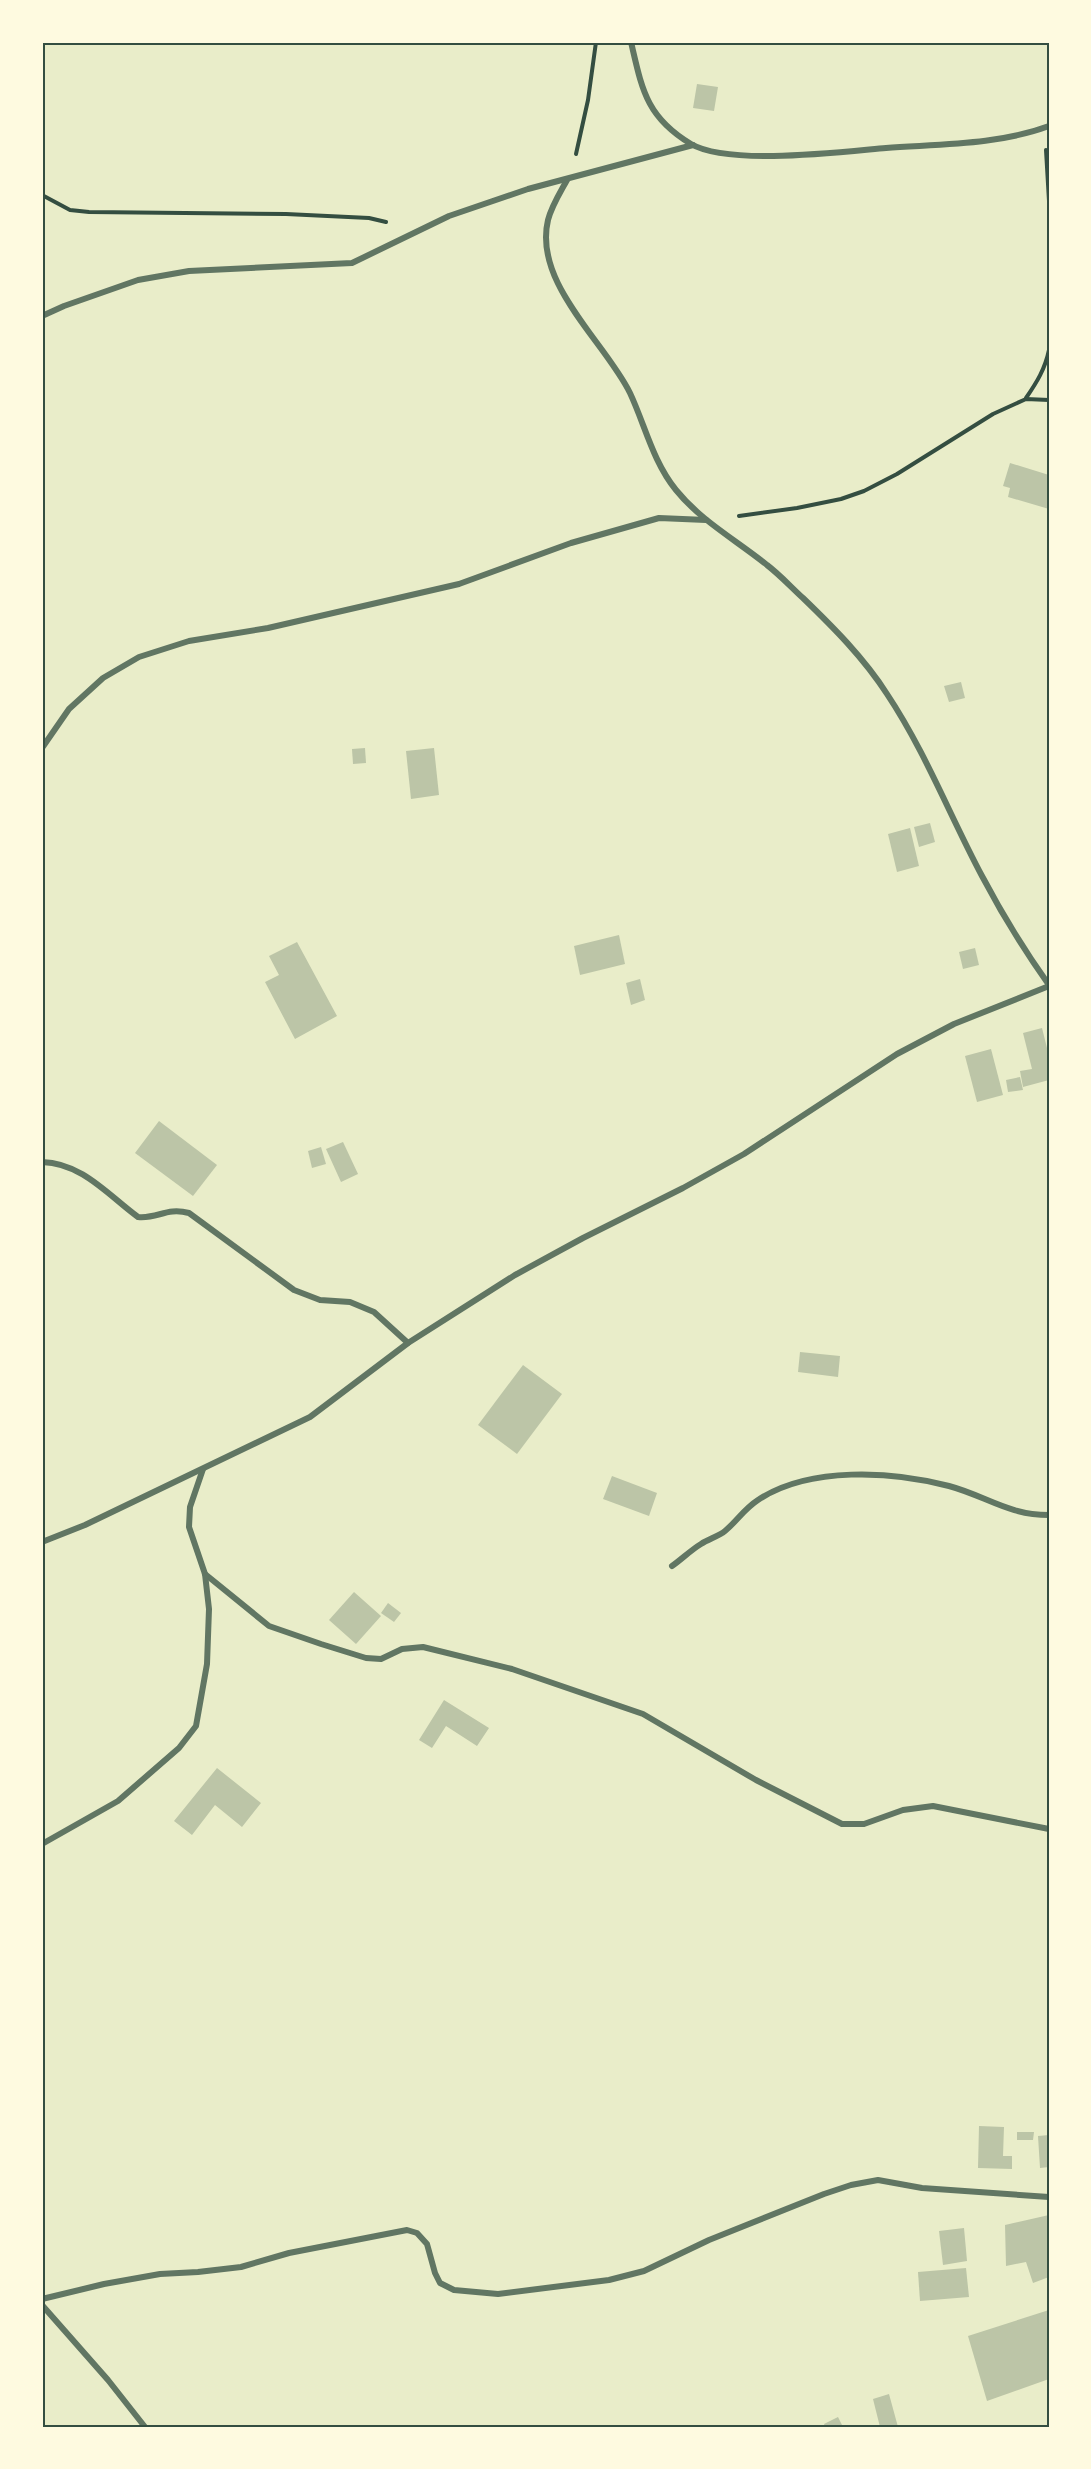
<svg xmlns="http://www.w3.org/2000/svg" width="1091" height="2469" viewBox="0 0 1091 2469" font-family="'Source Sans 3',sans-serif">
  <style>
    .building { fill: #bcc5a7 }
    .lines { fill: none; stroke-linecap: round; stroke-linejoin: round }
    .path { stroke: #344e41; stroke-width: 4 }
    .minor { stroke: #617663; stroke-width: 6 }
    .neatline { fill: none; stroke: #344e41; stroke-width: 2 }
  </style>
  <rect width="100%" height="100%" fill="#e9edc9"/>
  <g class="building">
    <polygon points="697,84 718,87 714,111 693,108"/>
    <polygon points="1010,463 1049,475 1049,509 1008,497 1010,488 1003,486"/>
    <polygon points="961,682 965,698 949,702 944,686"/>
    <polygon points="365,748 366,763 353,764 352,749"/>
    <polygon points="434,748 439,795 411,799 406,751"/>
    <polygon points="930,823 935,842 919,847 914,827"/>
    <polygon points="910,828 919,866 897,872 888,834"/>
    <polygon points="619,935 625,964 580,975 574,946"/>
    <polygon points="297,942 337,1016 295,1039 265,982 279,975 269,956"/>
    <polygon points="975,948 979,965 963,969 959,952"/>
    <polygon points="640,979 645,1000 631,1005 626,983"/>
    <polygon points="1042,1028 1049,1056 1049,1080 1023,1087 1020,1071 1032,1069 1023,1033"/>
    <polygon points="991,1049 1003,1095 977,1102 965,1056"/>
    <polygon points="1020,1077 1023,1090 1008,1092 1006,1080"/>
    <polygon points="159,1121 217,1165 193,1196 135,1153"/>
    <polygon points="343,1142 358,1174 341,1182 326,1149"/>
    <polygon points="321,1147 326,1164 312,1168 308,1151"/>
    <polygon points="800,1352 840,1356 838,1377 798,1372"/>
    <polygon points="523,1365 562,1394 517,1454 478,1425"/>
    <polygon points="612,1476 657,1493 649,1516 603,1499"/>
    <polygon points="354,1592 381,1616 356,1644 329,1620"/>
    <polygon points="388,1603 401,1613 394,1622 381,1613"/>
    <polygon points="444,1700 489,1728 477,1746 446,1726 432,1748 419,1740"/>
    <polygon points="217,1768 261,1803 242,1827 215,1805 192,1835 174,1821"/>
    <polygon points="979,2126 1004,2127 1003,2156 1012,2156 1012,2169 978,2168"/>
    <polygon points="1017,2132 1034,2132 1033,2140 1017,2140"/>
    <polygon points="1049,2135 1049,2167 1040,2168 1038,2136"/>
    <polygon points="1049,2215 1049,2277 1033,2283 1026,2262 1006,2266 1005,2225"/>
    <polygon points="964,2228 967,2261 943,2265 939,2231"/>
    <polygon points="966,2268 969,2297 920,2301 918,2272"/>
    <polygon points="1049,2310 1049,2379 987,2401 968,2336"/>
    <polygon points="889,2394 898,2427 880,2427 873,2399"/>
    <polygon points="838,2417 843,2427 825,2427 824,2424"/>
  </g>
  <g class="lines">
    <g class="path">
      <polyline points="1046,150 1049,201"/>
      <polyline points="576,154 588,100 596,42"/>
      <polyline points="42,195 70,210 89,212 286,214 369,218 386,222"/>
      <polyline points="1049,243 1049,299"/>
      <path d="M1026 398C1037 382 1045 369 1049 350"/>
      <polyline points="739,516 797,508 841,499 864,491 897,474 993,414 1026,399 1049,400"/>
    </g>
    <g class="minor">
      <path d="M631 42C642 89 646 117 691 144 729 166 841 152 886 148 940 144 998 145 1049 126"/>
      <path d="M567 180C560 193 552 205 548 220 533 283 605 342 630 393 645 425 653 462 676 490 701 521 736 540 767 565 780 575 791 587 803 598 833 627 864 658 887 694 925 751 950 816 982 876 1002 914 1024 950 1049 985"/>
      <polyline points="42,316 64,306 138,280 189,271 352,263 449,216 528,189 693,145"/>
      <polyline points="42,748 69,709 103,678 139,657 189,641 268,628 459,584 571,543 659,518 706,520"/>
      <path d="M42 1162C82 1163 108 1195 138 1217 158 1219 166 1207 189 1213L294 1290 320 1300 350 1302 374 1312 408 1343"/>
      <polyline points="42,1542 85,1525 310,1417 408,1343 515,1275 583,1238 683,1188 744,1154 897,1054 954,1024 1049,986"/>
      <path d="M672 1566C682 1559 691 1550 701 1544 709 1539 719 1536 725 1531 737 1521 744 1509 758 1500 809 1466 892 1471 949 1486 986 1496 1008 1515 1049 1515"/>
      <polyline points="205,1574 269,1626 321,1644 366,1658 381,1659 402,1649 423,1647 512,1669 643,1714 756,1780 842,1824 864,1824 903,1810 933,1806 1049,1829"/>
      <polyline points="42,1844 118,1801 179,1748 196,1726 207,1664 209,1609 205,1574 189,1527 190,1507 203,1469"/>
      <polyline points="42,2299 104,2284 160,2274 198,2272 241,2267 289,2253 407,2230 417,2233 427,2244 435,2273 440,2283 454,2290 498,2294 609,2280 644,2271 709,2240 824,2194 851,2185 878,2180 922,2188 1049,2197"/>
      <polyline points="42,2305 108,2380 145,2427"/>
    </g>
  </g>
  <rect width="1091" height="2469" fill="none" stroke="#fefae0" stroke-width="87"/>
  <rect x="44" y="44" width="1004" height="2382" class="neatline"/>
</svg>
